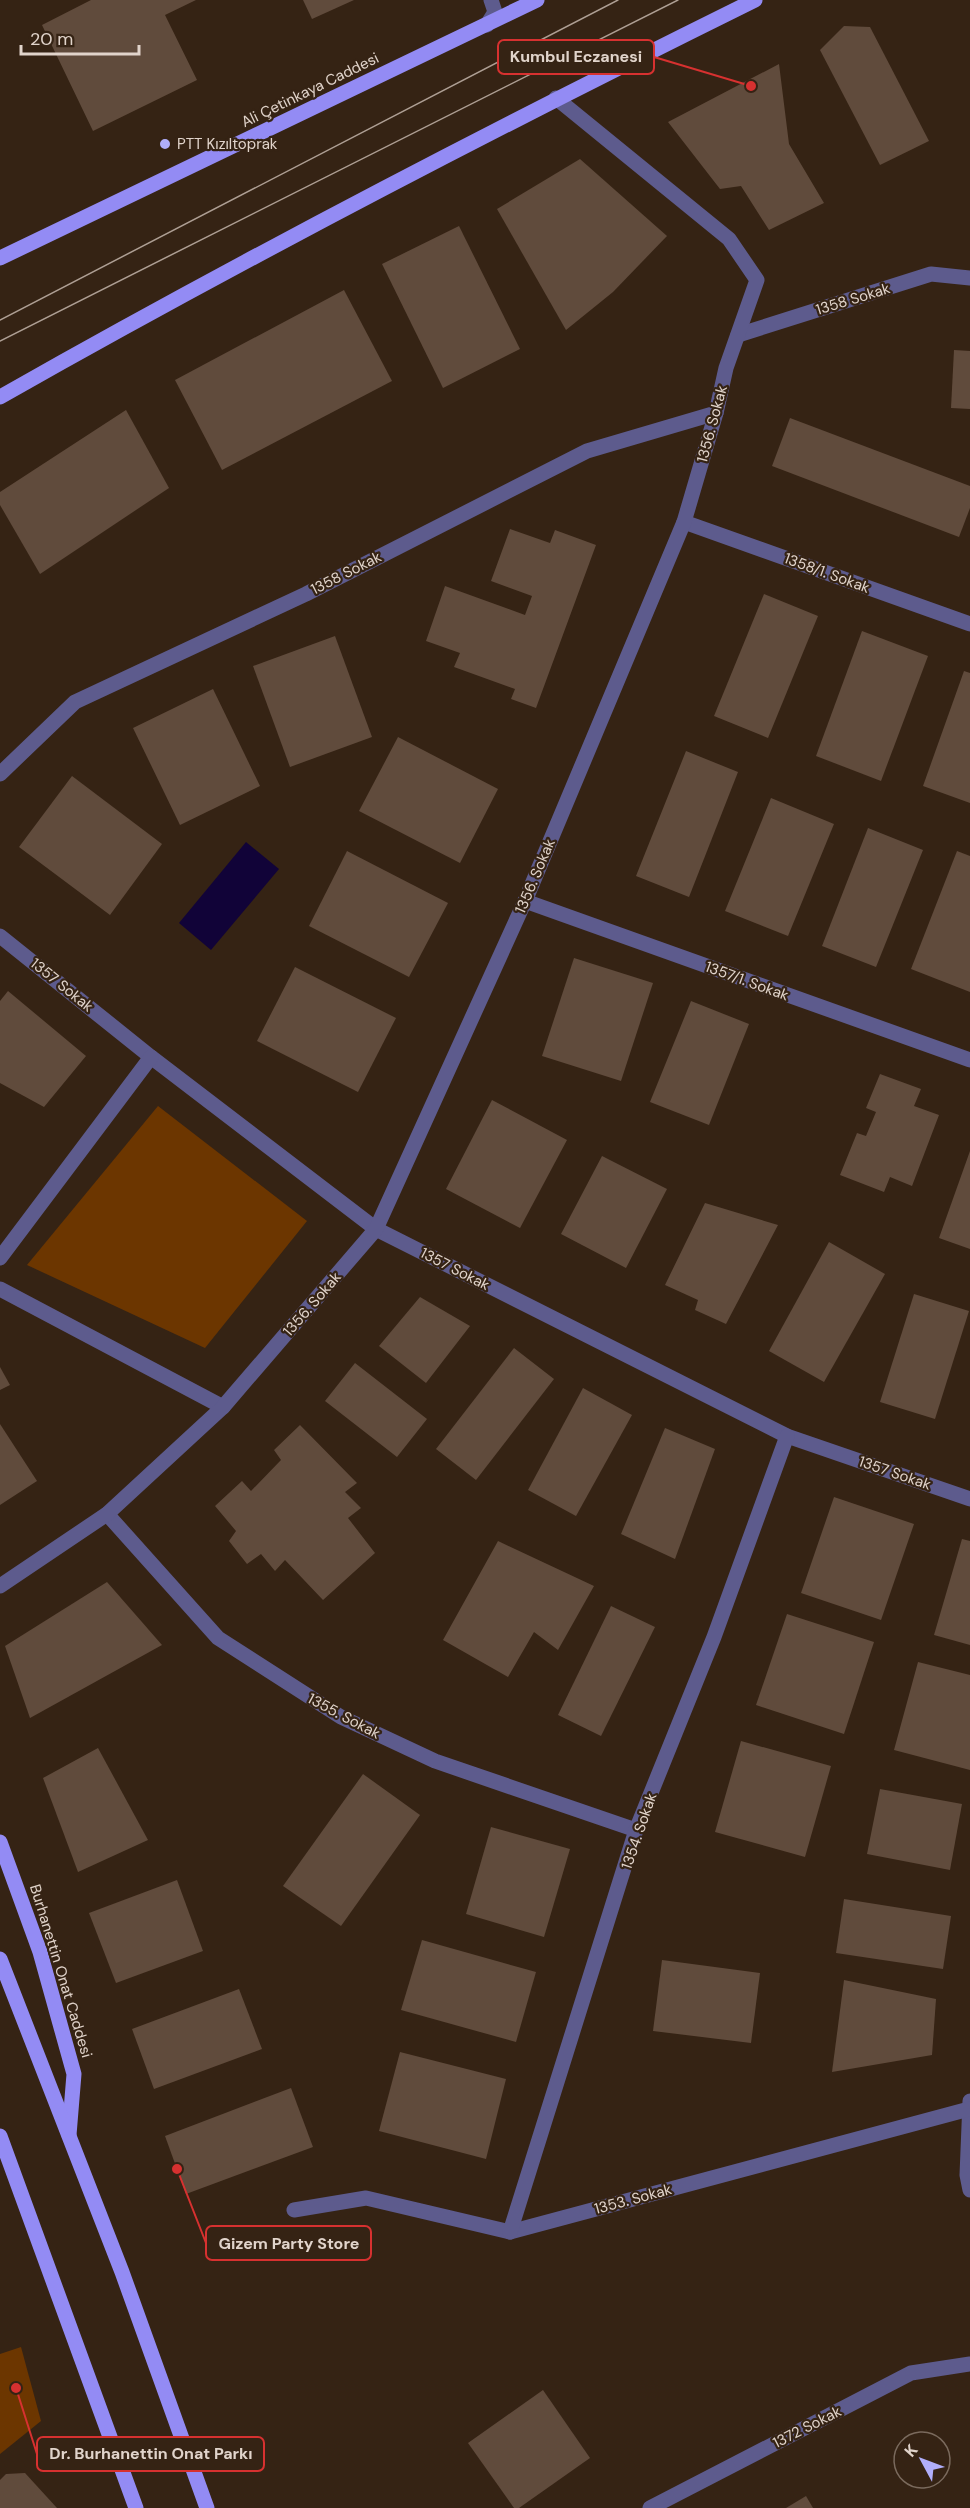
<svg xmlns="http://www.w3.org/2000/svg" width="970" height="2508" viewBox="0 0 970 2508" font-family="'DM Sans',sans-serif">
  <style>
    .green { fill: #6c3600 }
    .water { fill: #110338 }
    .building { fill: #604b3c }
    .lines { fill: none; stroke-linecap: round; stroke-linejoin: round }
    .minor { stroke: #5d5b8d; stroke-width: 15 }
    .primary { stroke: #938bf4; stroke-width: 15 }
    .tram { stroke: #ae9f94; stroke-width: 1.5 }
    .poi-dot { fill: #b0aefa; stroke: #352314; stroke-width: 2 }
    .labels { text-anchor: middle; stroke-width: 4.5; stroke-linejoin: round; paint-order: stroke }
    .street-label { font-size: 15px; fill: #e1d4cb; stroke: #352314 }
    .poi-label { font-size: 15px; fill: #e1d4cb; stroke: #352314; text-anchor: start }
    .leader { fill: none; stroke: #d73130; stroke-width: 2 }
    .callout-dot { fill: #d73130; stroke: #352314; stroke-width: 2 }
    .callout { fill: #352314; stroke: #d73130; stroke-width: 2 }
    .callout-label { font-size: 16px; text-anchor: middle; font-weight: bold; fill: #e1d4cb }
  </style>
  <rect width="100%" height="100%" fill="#352314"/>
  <g class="green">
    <polygon points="158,1106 307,1221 205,1348 27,1265"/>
    <polygon points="21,2347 41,2421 0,2454 0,2354"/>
  </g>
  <polygon class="water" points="246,842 279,869 211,950 179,923"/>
  <g class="building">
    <polygon points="91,0 196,0 165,15 197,80 93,131 42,25"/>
    <polygon points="303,0 354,0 312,19"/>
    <polygon points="844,26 870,27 929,141 880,165 820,50"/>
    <polygon points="779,64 789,144 824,203 769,230 741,186 720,189 668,122"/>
    <polygon points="580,159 667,236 613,292 566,330 497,209"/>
    <polygon points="459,226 520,349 443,388 382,264"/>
    <polygon points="344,290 392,381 222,470 175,380"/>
    <polygon points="954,350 970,351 970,409 951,408"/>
    <polygon points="126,410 169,488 40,574 0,505 0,492"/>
    <polygon points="790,418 970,486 970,508 959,537 772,466"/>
    <polygon points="510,529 550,543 555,530 596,545 536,708 511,699 515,689 454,667 460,653 426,641 445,586 525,615 532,596 491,581"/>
    <polygon points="764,594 818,616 768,738 714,716"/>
    <polygon points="862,631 928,656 881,781 816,756"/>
    <polygon points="335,636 372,737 290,767 253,666"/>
    <polygon points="964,671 970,673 970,803 923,786"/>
    <polygon points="213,689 260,786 180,825 133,728"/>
    <polygon points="398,737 498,789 460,863 359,811"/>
    <polygon points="686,751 738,772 689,897 636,876"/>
    <polygon points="72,776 162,844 110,915 19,847"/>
    <polygon points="771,798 834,824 788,936 725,911"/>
    <polygon points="868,828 923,850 876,967 822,946"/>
    <polygon points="347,851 448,903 409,977 309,926"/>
    <polygon points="957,851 970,856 970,992 911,969"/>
    <polygon points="574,958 653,983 621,1081 542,1056"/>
    <polygon points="295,967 396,1018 358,1092 257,1041"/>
    <polygon points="8,991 86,1056 44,1107 0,1083 0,1001"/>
    <polygon points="691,1001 749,1024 709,1125 650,1102"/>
    <polygon points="880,1074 921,1089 914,1106 939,1115 912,1186 890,1177 884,1192 840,1175 857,1133 866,1136 876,1112 866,1108"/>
    <polygon points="492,1100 567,1140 520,1228 446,1189"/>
    <polygon points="970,1151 970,1249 939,1238"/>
    <polygon points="602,1156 667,1189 626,1268 561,1234"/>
    <polygon points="705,1203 778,1225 726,1324 695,1310 698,1300 665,1285"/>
    <polygon points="829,1242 885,1274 824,1382 769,1351"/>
    <polygon points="914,1294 969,1311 935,1419 880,1402"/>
    <polygon points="420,1297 470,1326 426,1383 379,1346"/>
    <polygon points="514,1348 554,1379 476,1480 436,1449"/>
    <polygon points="355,1363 427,1419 397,1457 325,1401"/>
    <polygon points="0,1367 10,1385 0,1390"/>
    <polygon points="583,1388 632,1415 576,1516 528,1490"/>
    <polygon points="0,1424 37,1481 0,1505"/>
    <polygon points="300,1425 357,1483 345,1492 361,1508 348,1518 375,1553 323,1600 285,1560 275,1571 261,1554 247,1564 229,1541 236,1531 215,1506 242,1481 251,1491 281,1460 274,1450"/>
    <polygon points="665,1428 715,1449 675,1559 621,1534"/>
    <polygon points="834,1497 914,1524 881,1620 801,1593"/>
    <polygon points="962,1539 970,1541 970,1645 934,1635"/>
    <polygon points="498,1541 594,1586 558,1650 534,1632 508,1677 443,1640"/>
    <polygon points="107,1582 162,1645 30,1718 5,1646"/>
    <polygon points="611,1606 655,1627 601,1736 558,1715"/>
    <polygon points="787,1614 874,1642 844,1734 756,1705"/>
    <polygon points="918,1662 970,1675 970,1770 894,1750"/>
    <polygon points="741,1741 831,1766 805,1857 715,1832"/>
    <polygon points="98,1748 148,1840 78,1872 43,1778"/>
    <polygon points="363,1774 420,1815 341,1926 283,1886"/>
    <polygon points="880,1789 962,1804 950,1870 867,1854"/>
    <polygon points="491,1827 570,1849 544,1937 466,1914"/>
    <polygon points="177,1880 203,1951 116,1983 89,1913"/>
    <polygon points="844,1899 951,1916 943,1969 836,1953"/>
    <polygon points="422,1940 536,1972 516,2042 401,2010"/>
    <polygon points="662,1960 760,1973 751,2043 653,2031"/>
    <polygon points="844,1980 936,1999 932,2055 832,2072"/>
    <polygon points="239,1989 262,2049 154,2089 132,2029"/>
    <polygon points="400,2052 506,2079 486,2159 379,2131"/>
    <polygon points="291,2088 313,2147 186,2194 165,2136"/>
    <polygon points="543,2390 590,2458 519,2508 514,2508 468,2443"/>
    <polygon points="25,2473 57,2508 0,2508 0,2480 6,2474"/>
    <polygon points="806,2496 813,2508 786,2508"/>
  </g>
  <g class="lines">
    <g class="minor">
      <polyline points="487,25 495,12 491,0"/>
      <polyline points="738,335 931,274 970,278"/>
      <polyline points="684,522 970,624"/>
      <polyline points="0,774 75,702 306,594 587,451 716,413"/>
      <polyline points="525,901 970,1060"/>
      <polyline points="0,936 151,1057 376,1229 787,1436 970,1499"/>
      <polyline points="0,1258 151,1057"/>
      <polyline points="0,1289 223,1407"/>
      <polyline points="107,1514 218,1638 341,1717 435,1761 636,1830"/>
      <polyline points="0,1586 107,1514 223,1407 376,1229 525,901 684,522 716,413 726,368 757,280 729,239 556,98"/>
      <polyline points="970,2101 967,2175 970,2190"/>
      <polyline points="294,2210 366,2198 510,2232 969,2109"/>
      <polyline points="510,2232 636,1830 714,1637 787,1436"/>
      <polyline points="650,2508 911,2373 970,2364"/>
    </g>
    <g class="primary">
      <polyline points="0,258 537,0"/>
      <path d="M0 397C247 257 500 126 755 0"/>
      <polyline points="0,1842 40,1952 74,2074 69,2135"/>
      <polyline points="0,1959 122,2272 207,2508"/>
      <polyline points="0,2136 136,2508"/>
    </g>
    <g class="tram">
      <polyline points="0,320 618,0"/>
      <polyline points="0,341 678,0"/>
    </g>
  </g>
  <circle class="poi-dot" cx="165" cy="144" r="6"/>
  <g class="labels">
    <g class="street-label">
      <text transform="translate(310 90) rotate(-26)" y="5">Ali Çetinkaya Caddesi</text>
      <text transform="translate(853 299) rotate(-17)" y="5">1358 Sokak</text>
      <text transform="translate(712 424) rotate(-75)" y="5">1356. Sokak</text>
      <text transform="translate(346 573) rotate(-27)" y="5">1358 Sokak</text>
      <text transform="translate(827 573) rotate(20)" y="5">1358/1. Sokak</text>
      <text transform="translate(535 876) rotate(-67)" y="5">1356. Sokak</text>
      <text transform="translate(747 981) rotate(20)" y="5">1357/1. Sokak</text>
      <text transform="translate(62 985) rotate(39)" y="5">1357 Sokak</text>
      <text transform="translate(455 1269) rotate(27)" y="5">1357 Sokak</text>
      <text transform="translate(312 1304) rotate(-49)" y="5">1356. Sokak</text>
      <text transform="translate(895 1473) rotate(19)" y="5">1357 Sokak</text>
      <text transform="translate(344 1716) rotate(28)" y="5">1355. Sokak</text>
      <text transform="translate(639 1831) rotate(-71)" y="5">1354. Sokak</text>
      <text transform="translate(61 1971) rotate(73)" y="5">Burhanettin Onat Caddesi</text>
      <text transform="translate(633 2199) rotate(-15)" y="5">1353. Sokak</text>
      <text transform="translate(807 2427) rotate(-27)" y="5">1372 Sokak</text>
    </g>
    <g class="poi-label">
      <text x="177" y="149">PTT Kızıltoprak</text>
    </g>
  </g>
  <path class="leader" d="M751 86L654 57M177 2169L206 2243M16 2388L37 2454"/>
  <g class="callout-dot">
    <circle cx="751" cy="86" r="6"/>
    <circle cx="177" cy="2169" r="6"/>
    <circle cx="16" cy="2388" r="6"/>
  </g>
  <g class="callout">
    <rect x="498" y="40" width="156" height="34" rx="6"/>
    <rect x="206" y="2226" width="165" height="34" rx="6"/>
    <rect x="37" y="2437" width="227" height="34" rx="6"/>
  </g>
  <g class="callout-label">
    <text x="576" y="62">Kumbul Eczanesi</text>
    <text x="289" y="2249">Gizem Party Store</text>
    <text x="151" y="2459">Dr. Burhanettin Onat Parkı</text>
  </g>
  <g transform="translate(922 2460) rotate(311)"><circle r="28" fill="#352314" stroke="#7a6a5d" stroke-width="1.5"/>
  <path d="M0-4.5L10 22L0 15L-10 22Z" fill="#b0aefa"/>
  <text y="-9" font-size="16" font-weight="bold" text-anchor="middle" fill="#e1d4cb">K</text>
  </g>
  <path d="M21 45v9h118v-9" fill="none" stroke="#e1d4cb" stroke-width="3"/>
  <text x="30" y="45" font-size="18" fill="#e1d4cb" stroke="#352314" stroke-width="4.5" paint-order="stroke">20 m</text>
</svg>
